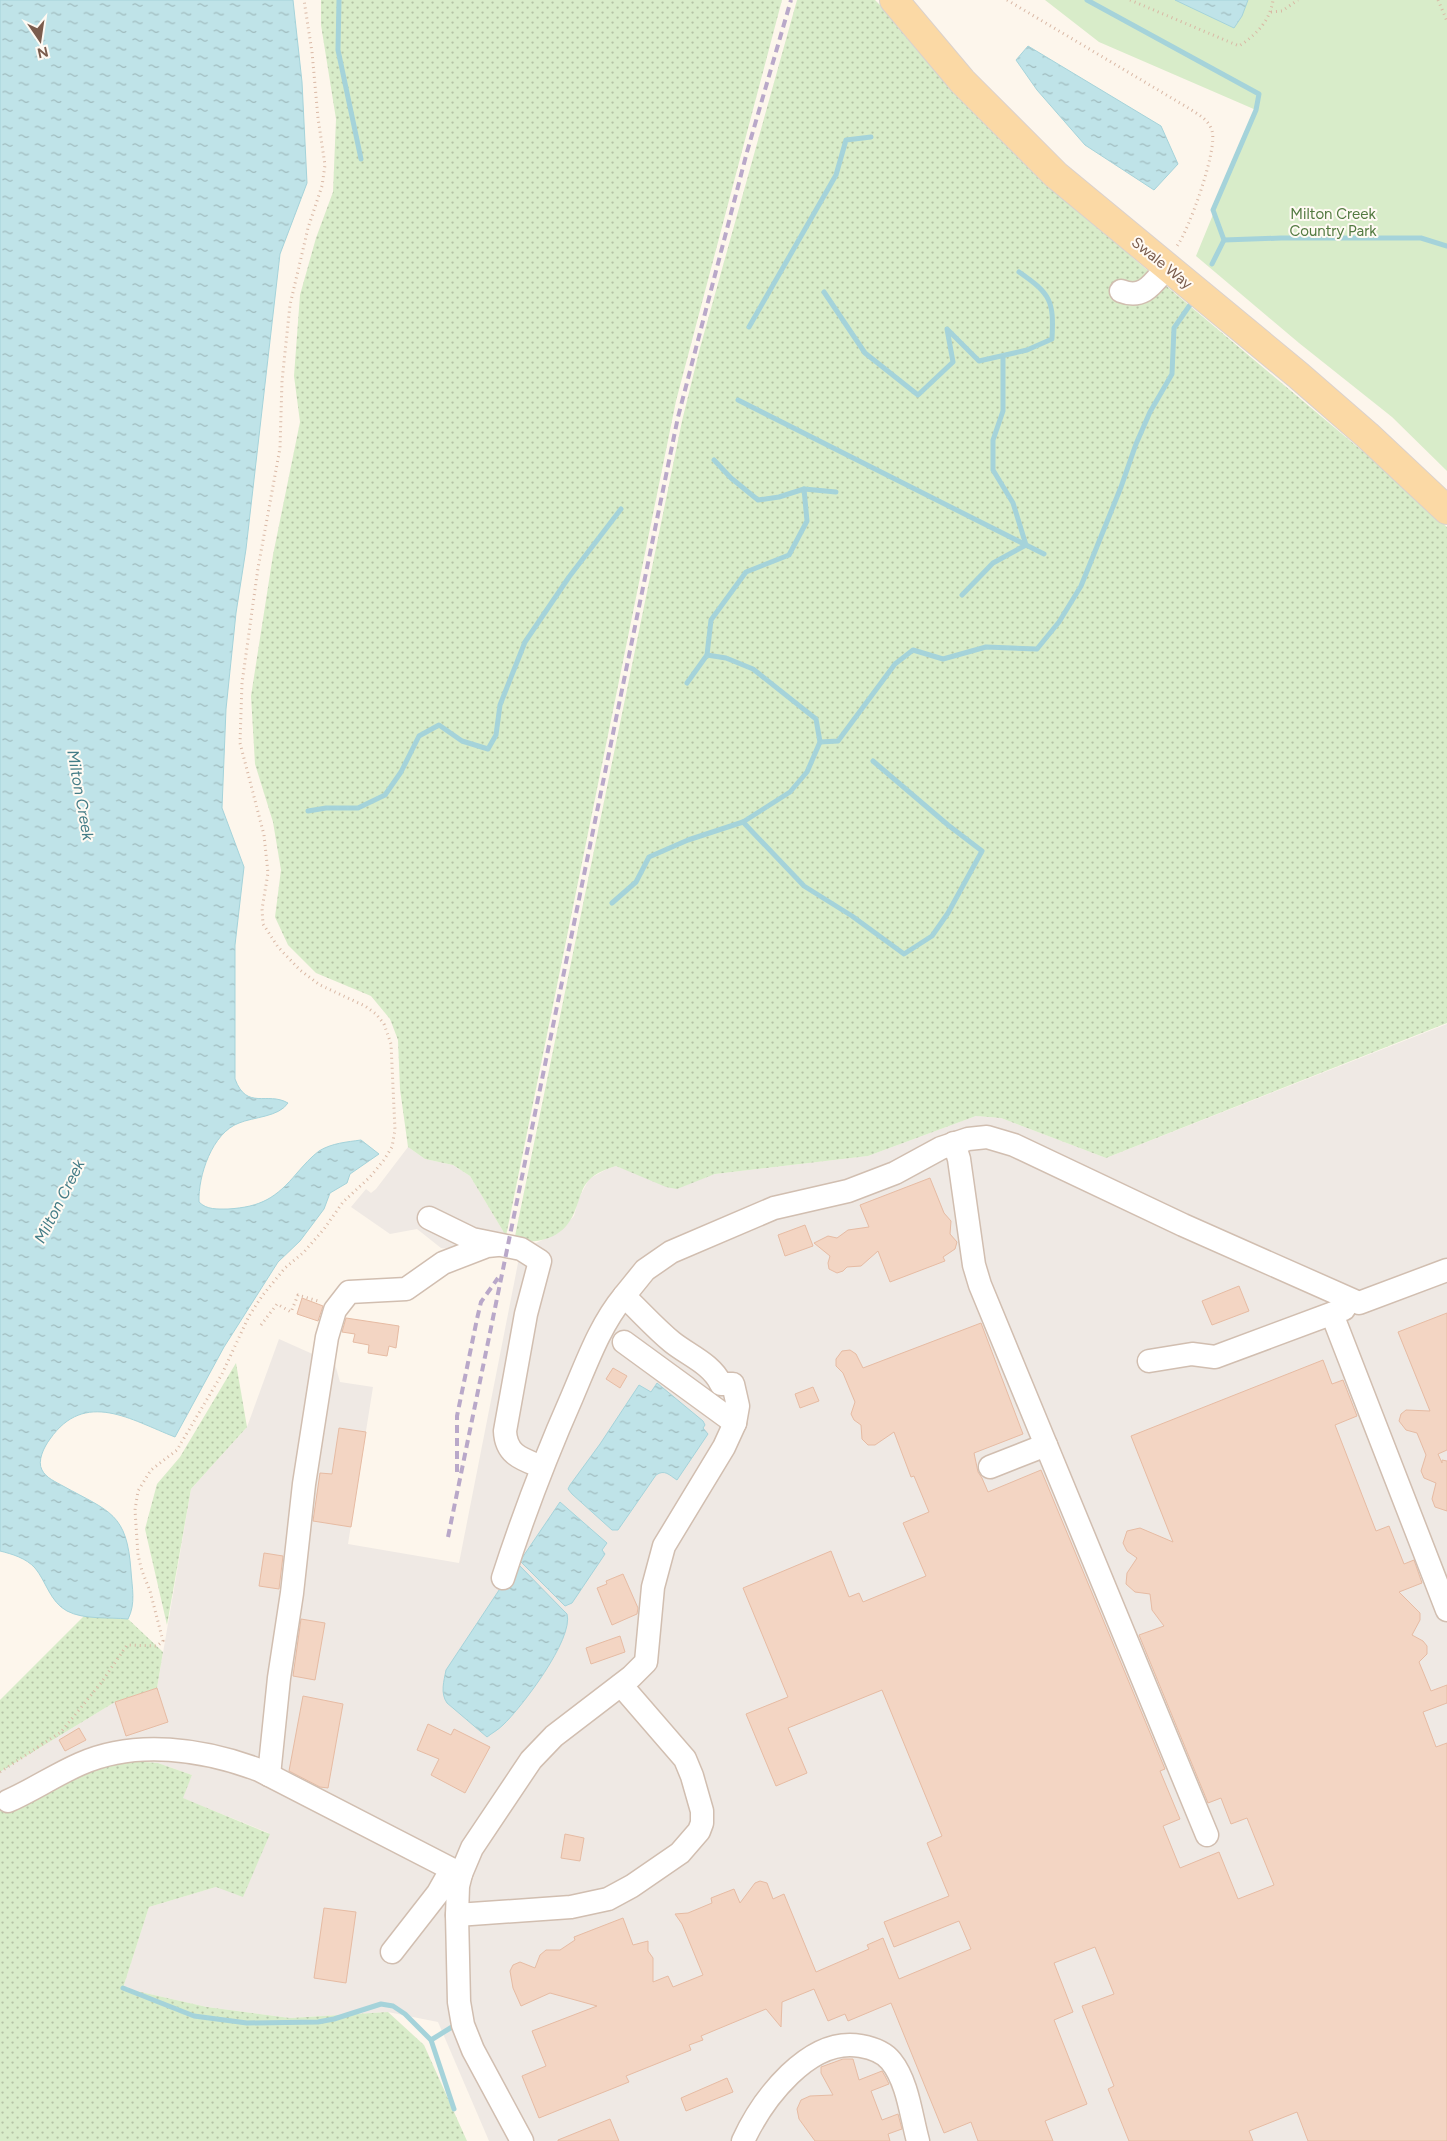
<svg xmlns="http://www.w3.org/2000/svg" width="1447" height="2141" viewBox="0 0 1447 2141" font-family="Figtree,sans-serif">
  <style>
    .industrial { fill: #efe9e4 }
    .grass { fill: url(#grass-dots) }
    .park { fill: #d8ecc9 }
    .water { fill: url(#water-ripples); stroke: #a5d3da }
    .lines { fill: none; stroke-linecap: round; stroke-linejoin: round }
    .stream { stroke: #a5d3da; stroke-width: 5 }
    .building { fill: #f3d5c3; stroke: #e6bba3 }
    .minor-casing { stroke: #d1beb0; stroke-width: 25 }
    .major-casing { stroke: #dad1cd; stroke-width: 30 }
    .path { stroke: #d9b8a5; stroke-width: 3; stroke-dasharray: 1 4; stroke-linecap: butt }
    .minor { stroke: #fff; stroke-width: 22 }
    .major { stroke: #fbd9a5; stroke-width: 28 }
    .rail { stroke: #b9a8c9; stroke-width: 4; stroke-dasharray: 8 5; stroke-linecap: butt }
    .labels { text-anchor: middle; stroke-width: 4; stroke-linejoin: round; paint-order: stroke }
    .park-label { font-size: 15px; fill: #537a41; stroke: #fffaf3 }
    .street-label { font-size: 15px; fill: #7a5c4d; stroke: #fffaf3 }
    .water-label { font-size: 16px; font-style: italic; fill: #437c86; stroke: #fffaf3 }
  </style>
  <defs>
    <pattern id="grass-dots" width="8" height="8" patternUnits="userSpaceOnUse" patternTransform="scale(1.25)"><rect width="8" height="8" fill="#d8ecc9"/><path d="M2 2h.1M6 6h.1" fill="none" stroke="#b4c2a5" stroke-width="1.8" stroke-linecap="round"/></pattern>
    <pattern id="water-ripples" width="26" height="14" patternUnits="userSpaceOnUse" patternTransform="scale(1.25)"><rect width="26" height="14" fill="#bfe3e8"/><path d="M2 4q2-2 4 0t4 0M15 11q2-2 4 0t4 0" fill="none" stroke="#a0bbbe"/></pattern>
  </defs>
  <rect width="100%" height="100%" fill="#fdf6ec"/>
  <polygon class="industrial" points="1447,1024 1447,2141 489,2141 438,2022 388,2012 290,2018 207,2007 123,1988 149,1907 216,1887 269,1833 182,1798 192,1775 158,1763 116,1760 0,1811 0,1772 115,1702 157,1688 191,1489 247,1427 279,1339 335,1364 340,1382 373,1387 348,1544 459,1563 519,1258 441,1248 417,1229 390,1234 351,1207 366,1189 371,1193 376,1189 408,1147 425,1159 453,1165 470,1176 506,1236 536,1243 559,1232 574,1216 579,1198 589,1179 607,1169 616,1166 677,1188 715,1174 868,1156 976,1116 1001,1118 1106,1158"/>
  <g class="grass">
    <polygon points="321,0 782,0 676,401 506,1236 470,1176 453,1165 425,1159 408,1147 400,1089 398,1040 390,1019 371,996 316,973 288,945 275,917 281,870 273,822 255,764 251,696 273,555 300,422 294,376 300,295 316,238 333,192 336,119 321,25"/>
    <path d="M797 0H875L1133 258 1411 492 1447 527V1023L1106 1158 1001 1118 976 1116 868 1156 715 1174 677 1189 666 1187 616 1166C606 1169 596 1173 589 1180 581 1188 580 1199 576 1208 566 1238 541 1244 514 1241L682 421 700 348Z"/>
    <polygon points="236,1363 247,1427 191,1489 167,1625 145,1529 157,1484 180,1457"/>
    <polygon points="84,1616 128,1619 163,1652 157,1688 115,1702 0,1772 0,1700"/>
    <polygon points="116,1760 158,1763 192,1775 183,1798 270,1834 243,1897 216,1887 149,1907 123,1988 207,2007 290,2018 388,2012 424,2045 467,2141 0,2141 0,1811"/>
  </g>
  <polygon class="park" points="1045,0 1447,0 1447,471 1392,417 1299,343 1196,256 1256,110 1099,42"/>
  <g class="water">
    <path d="M0 0H293L302 82 307 183 280 254 246 549 236 613 226 709 222 808 244 867 235 945V1079C247 1111 267 1091 288 1103 279 1117 253 1117 239 1123 212 1133 198 1176 199 1202 207 1210 217 1209 228 1209 261 1207 276 1198 297 1173 304 1165 311 1157 319 1151 332 1143 347 1142 361 1140L379 1154 350 1174 347 1183 330 1193 324 1209 300 1241 278 1262 224 1347 175 1437C131 1420 85 1389 50 1439 44 1447 37 1461 42 1470 46 1478 56 1482 63 1486 110 1512 127 1513 131 1571 132 1587 136 1604 128 1619 109 1617 84 1620 67 1611 50 1602 46 1581 35 1568 26 1558 12 1554 0 1551Z"/>
    <polygon points="1175,0 1248,0 1242,16 1234,28"/>
    <polygon points="1028,46 1161,126 1178,164 1154,190 1085,145 1037,90 1016,60"/>
    <path d="M657 1383 703 1421 705 1425 703 1428 708 1434 677 1480C669 1475 665 1469 656 1475L618 1530H612L572 1494 568 1489 570 1485 600 1444 639 1385 651 1392Z"/>
    <polygon points="560,1502 607,1543 602,1550 605,1554 572,1603 565,1606 520,1561"/>
    <path d="M517 1563 567 1614C574 1639 521 1708 503 1725 498 1730 492 1733 487 1737L447 1703C440 1693 444 1681 446 1670Z"/>
  </g>
  <g class="lines">
    <g class="stream">
      <polyline points="339,0 338,50 361,159"/>
      <polyline points="1087,0 1259,94 1256,110 1213,210 1224,240 1212,264"/>
      <polyline points="1224,240 1281,238 1421,238 1447,246"/>
      <path d="M824 292 865 353 918 395 953 362 947 329 979 361 1027 350 1052 339C1054 301 1051 294 1019 272"/>
      <polyline points="749,327 836,175 846,140 871,137"/>
      <polyline points="738,400 1044,554"/>
      <polyline points="714,460 731,478 758,500 779,497 804,489 836,492"/>
      <polyline points="962,595 993,563 1026,545 1013,503 993,470 993,440 1003,411 1003,356"/>
      <polyline points="687,683 707,655 711,620 746,572 789,555 807,521 804,489"/>
      <polyline points="820,742 838,741 895,664 913,650 943,659 986,647 1037,649 1059,622 1081,586 1121,487 1136,444 1150,412 1172,374 1174,328 1192,302"/>
      <polyline points="308,811 326,808 358,808 385,795 401,772 419,736 439,725 462,741 488,749 496,735 500,705 525,642 569,577 621,509"/>
      <polyline points="743,822 804,886 852,916 904,954 932,936 948,913 982,851 948,825 873,761"/>
      <polyline points="612,903 636,882 649,857 688,840 743,822 790,792 807,772 820,742 816,719 753,669 726,658 707,655"/>
      <polyline points="123,1988 194,2016 247,2023 318,2022 334,2019 381,2004 393,2006 405,2014 431,2040 454,2109"/>
      <polyline points="431,2040 452,2027"/>
    </g>
  </g>
  <g class="building">
    <polygon points="930,1178 944,1213 951,1221 950,1234 957,1242 955,1249 943,1257 945,1261 890,1282 878,1251 861,1266 847,1267 843,1271 837,1273 829,1269 828,1263 830,1256 814,1243 828,1236 837,1238 848,1230 869,1227 860,1205"/>
    <polygon points="805,1225 813,1246 785,1256 778,1235"/>
    <polygon points="1239,1286 1249,1311 1212,1325 1202,1301"/>
    <polygon points="302,1298 323,1306 318,1321 297,1314"/>
    <polygon points="1447,1313 1447,1450 1438,1454 1442,1463 1442,1460 1447,1461 1447,1511 1435,1507 1432,1499 1436,1483 1424,1478 1421,1471 1426,1455 1417,1433 1406,1430 1399,1421 1401,1414 1406,1410 1430,1411 1398,1332"/>
    <polygon points="346,1318 399,1326 396,1348 389,1346 387,1356 368,1353 369,1345 353,1342 355,1334 342,1332"/>
    <polygon points="981,1323 1023,1434 974,1453 978,1472 982,1478 988,1492 1041,1470 1165,1769 1160,1771 1180,1819 1163,1826 1180,1868 1219,1852 1238,1899 1274,1885 1247,1818 1231,1824 1221,1798 1208,1803 1139,1635 1164,1626 1152,1610 1150,1594 1135,1592 1126,1584 1127,1573 1137,1558 1127,1551 1123,1543 1127,1531 1140,1528 1173,1542 1131,1436 1323,1360 1332,1384 1343,1380 1357,1416 1335,1425 1376,1531 1389,1526 1404,1564 1414,1560 1422,1583 1399,1592 1420,1613 1420,1620 1412,1635 1423,1641 1427,1646 1427,1654 1419,1662 1431,1691 1447,1685 1447,1703 1423,1712 1436,1747 1447,1743 1447,2141 1308,2141 1297,2112 1249,2131 1253,2141 1129,2141 1108,2089 1114,2086 1082,2006 1114,1994 1095,1947 1054,1963 1073,2012 1054,2020 1087,2104 1045,2121 1053,2141 978,2141 971,2122 944,2133 891,2003 848,2021 845,2014 828,2021 814,1989 782,2002 781,2027 766,2009 701,2036 703,2040 689,2045 691,2050 626,2076 629,2082 539,2118 522,2076 546,2066 532,2031 597,2006 550,1993 521,2006 513,1988 510,1971 513,1965 520,1962 535,1968 540,1955 546,1950 560,1950 575,1940 574,1937 623,1918 633,1945 648,1941 648,1951 653,1958 653,1982 668,1976 673,1987 703,1975 682,1924 675,1914 688,1913 712,1903 711,1898 734,1889 740,1903 755,1883 760,1881 767,1883 773,1899 784,1894 816,1972 869,1949 867,1945 883,1938 899,1979 971,1949 959,1921 894,1947 884,1922 949,1896 927,1843 942,1836 882,1690 788,1728 807,1773 776,1786 746,1714 788,1697 743,1588 831,1551 849,1597 859,1593 863,1602 926,1576 903,1523 929,1512 914,1476 911,1477 894,1432 875,1445 868,1445 862,1439 861,1425 854,1420 851,1414 855,1402 843,1373 836,1366 836,1359 842,1351 850,1350 856,1354 863,1368"/>
    <polygon points="613,1368 627,1376 620,1388 606,1379"/>
    <polygon points="813,1387 819,1401 800,1408 795,1394"/>
    <polygon points="339,1428 366,1432 351,1527 313,1521 320,1473 332,1474"/>
    <polygon points="264,1553 283,1556 279,1589 259,1586"/>
    <polygon points="623,1574 638,1608 637,1614 612,1625 597,1588 607,1584 606,1581"/>
    <polygon points="301,1619 325,1623 315,1680 293,1676"/>
    <polygon points="620,1636 625,1652 591,1664 586,1648"/>
    <polygon points="157,1688 168,1722 126,1736 115,1702"/>
    <polygon points="303,1696 343,1704 328,1788 320,1787 289,1771"/>
    <polygon points="428,1724 451,1735 454,1729 490,1747 465,1793 431,1775 439,1759 417,1750"/>
    <polygon points="79,1728 86,1740 65,1751 59,1740"/>
    <polygon points="565,1834 584,1838 580,1861 561,1858"/>
    <polygon points="324,1908 356,1912 346,1983 314,1978"/>
    <polygon points="843,2059 853,2059 859,2080 882,2071 885,2076 889,2084 871,2091 882,2120 898,2114 902,2129 888,2134 890,2141 815,2141 799,2119 797,2109 801,2100 810,2096 833,2095 821,2073 821,2067"/>
    <polygon points="727,2078 733,2092 686,2111 681,2098"/>
    <polygon points="610,2119 619,2141 558,2141 558,2140"/>
  </g>
  <g class="lines">
    <defs>
      <g id="minor">
        <path d="M1121 291C1144 300 1153 283 1167 267"/>
        <polyline points="954,1143 959,1159 974,1265 980,1285 1046,1445 990,1467"/>
        <path d="M429 1218 472 1239 521 1249 540 1261 526 1314 505 1431C506 1455 522 1459 542 1467"/>
        <polyline points="1332,1314 1447,1610"/>
        <path d="M624 1342 735 1423 738 1406 733 1384H721C712 1364 688 1355 672 1342 655 1328 640 1311 624 1296L645 1270 671 1252 774 1208 848 1191 895 1173 941 1148 968 1139 987 1137 1014 1145 1183 1225 1359 1303 1447 1270"/>
        <polyline points="1149,1361 1192,1354 1215,1357 1344,1309"/>
        <polyline points="1046,1445 1207,1835"/>
        <path d="M503 1578C523 1516 546 1456 572 1397 587 1362 600 1325 624 1296"/>
        <polyline points="269,1775 279,1678 292,1593 304,1484 327,1337 335,1310 349,1292 406,1289 443,1263 487,1246 497,1245"/>
        <path d="M8 1801C33 1790 55 1775 80 1764 136 1739 203 1749 259 1770L461 1874 472 1848 531 1760 554 1736 631 1677 646 1662 653 1587 664 1546 724 1447 735 1423"/>
        <polyline points="461,1874 458,1886 457,1915 571,1907 608,1899 632,1886 680,1853 699,1831 702,1823 702,1811 692,1776 685,1759 621,1685"/>
        <polyline points="457,1915 459,2002 463,2025 473,2050 522,2141"/>
        <polyline points="392,1952 438,1893 451,1870"/>
        <path d="M743 2141C762 2100 809 2036 861 2046 872 2048 884 2052 891 2061 908 2082 911 2116 918 2141"/>
      </g>
      <polyline id="major" points="894,0 962,81 1056,175 1298,375 1367,435 1447,510"/>
    </defs>
    <use href="#minor" class="minor-casing"/>
    <use href="#major" class="major-casing"/>
    <g class="path">
      <path d="M1007 0 1190 109C1199 115 1209 120 1212 131 1218 149 1189 230 1177 246"/>
      <path d="M1130 0 1239 46C1256 35 1270 21 1273 0"/>
      <polyline points="1438,0 1447,21"/>
      <polyline points="1271,12 1282,11 1298,0"/>
      <polyline points="261,1325 277,1304 291,1312 298,1295 318,1301"/>
      <polyline points="0,1772 61,1732 101,1683 127,1645 157,1646 163,1641 150,1591 142,1571 138,1555 135,1510 138,1491 151,1470 177,1450 222,1374 249,1316 262,1296 285,1268 304,1252 324,1229 343,1202 370,1177 384,1160 392,1147 395,1130 391,1044 384,1024 376,1014 365,1006 320,985 300,970 278,947 263,924 262,909 268,873 264,835 240,743 242,683 258,568 280,448 282,381 290,305 308,228 322,186 325,165 318,118 312,52 304,0"/>
    </g>
    <use href="#minor" class="minor"/>
    <use href="#major" class="major"/>
    <g class="rail">
      <polyline points="457,1472 457,1416 477,1319 481,1302 498,1278"/>
      <polyline points="448,1537 678,417 747,152 791,0"/>
    </g>
  </g>
  <g class="labels">
    <g class="park-label">
      <text x="1333" y="219">Milton Creek<tspan x="1333" dy="17">Country Park</tspan></text>
    </g>
    <g class="street-label">
      <text transform="translate(1162 263) rotate(39)" y="5">Swale Way</text>
    </g>
    <g class="water-label">
      <text transform="translate(81 795) rotate(80)" y="6">Milton Creek</text>
      <text transform="translate(59 1201) rotate(-63)" y="6">Milton Creek</text>
    </g>
  </g>
  <g transform="translate(40 40) rotate(167)" stroke="#fffaf3" stroke-width="4" paint-order="stroke">
  <path d="M0-4L9 19L0 12L-9 19Z" fill="#7a5c4d"/>
  <text y="-8" font-size="14" font-weight="bold" text-anchor="middle" fill="#7a5c4d">N</text>
  </g>
</svg>
